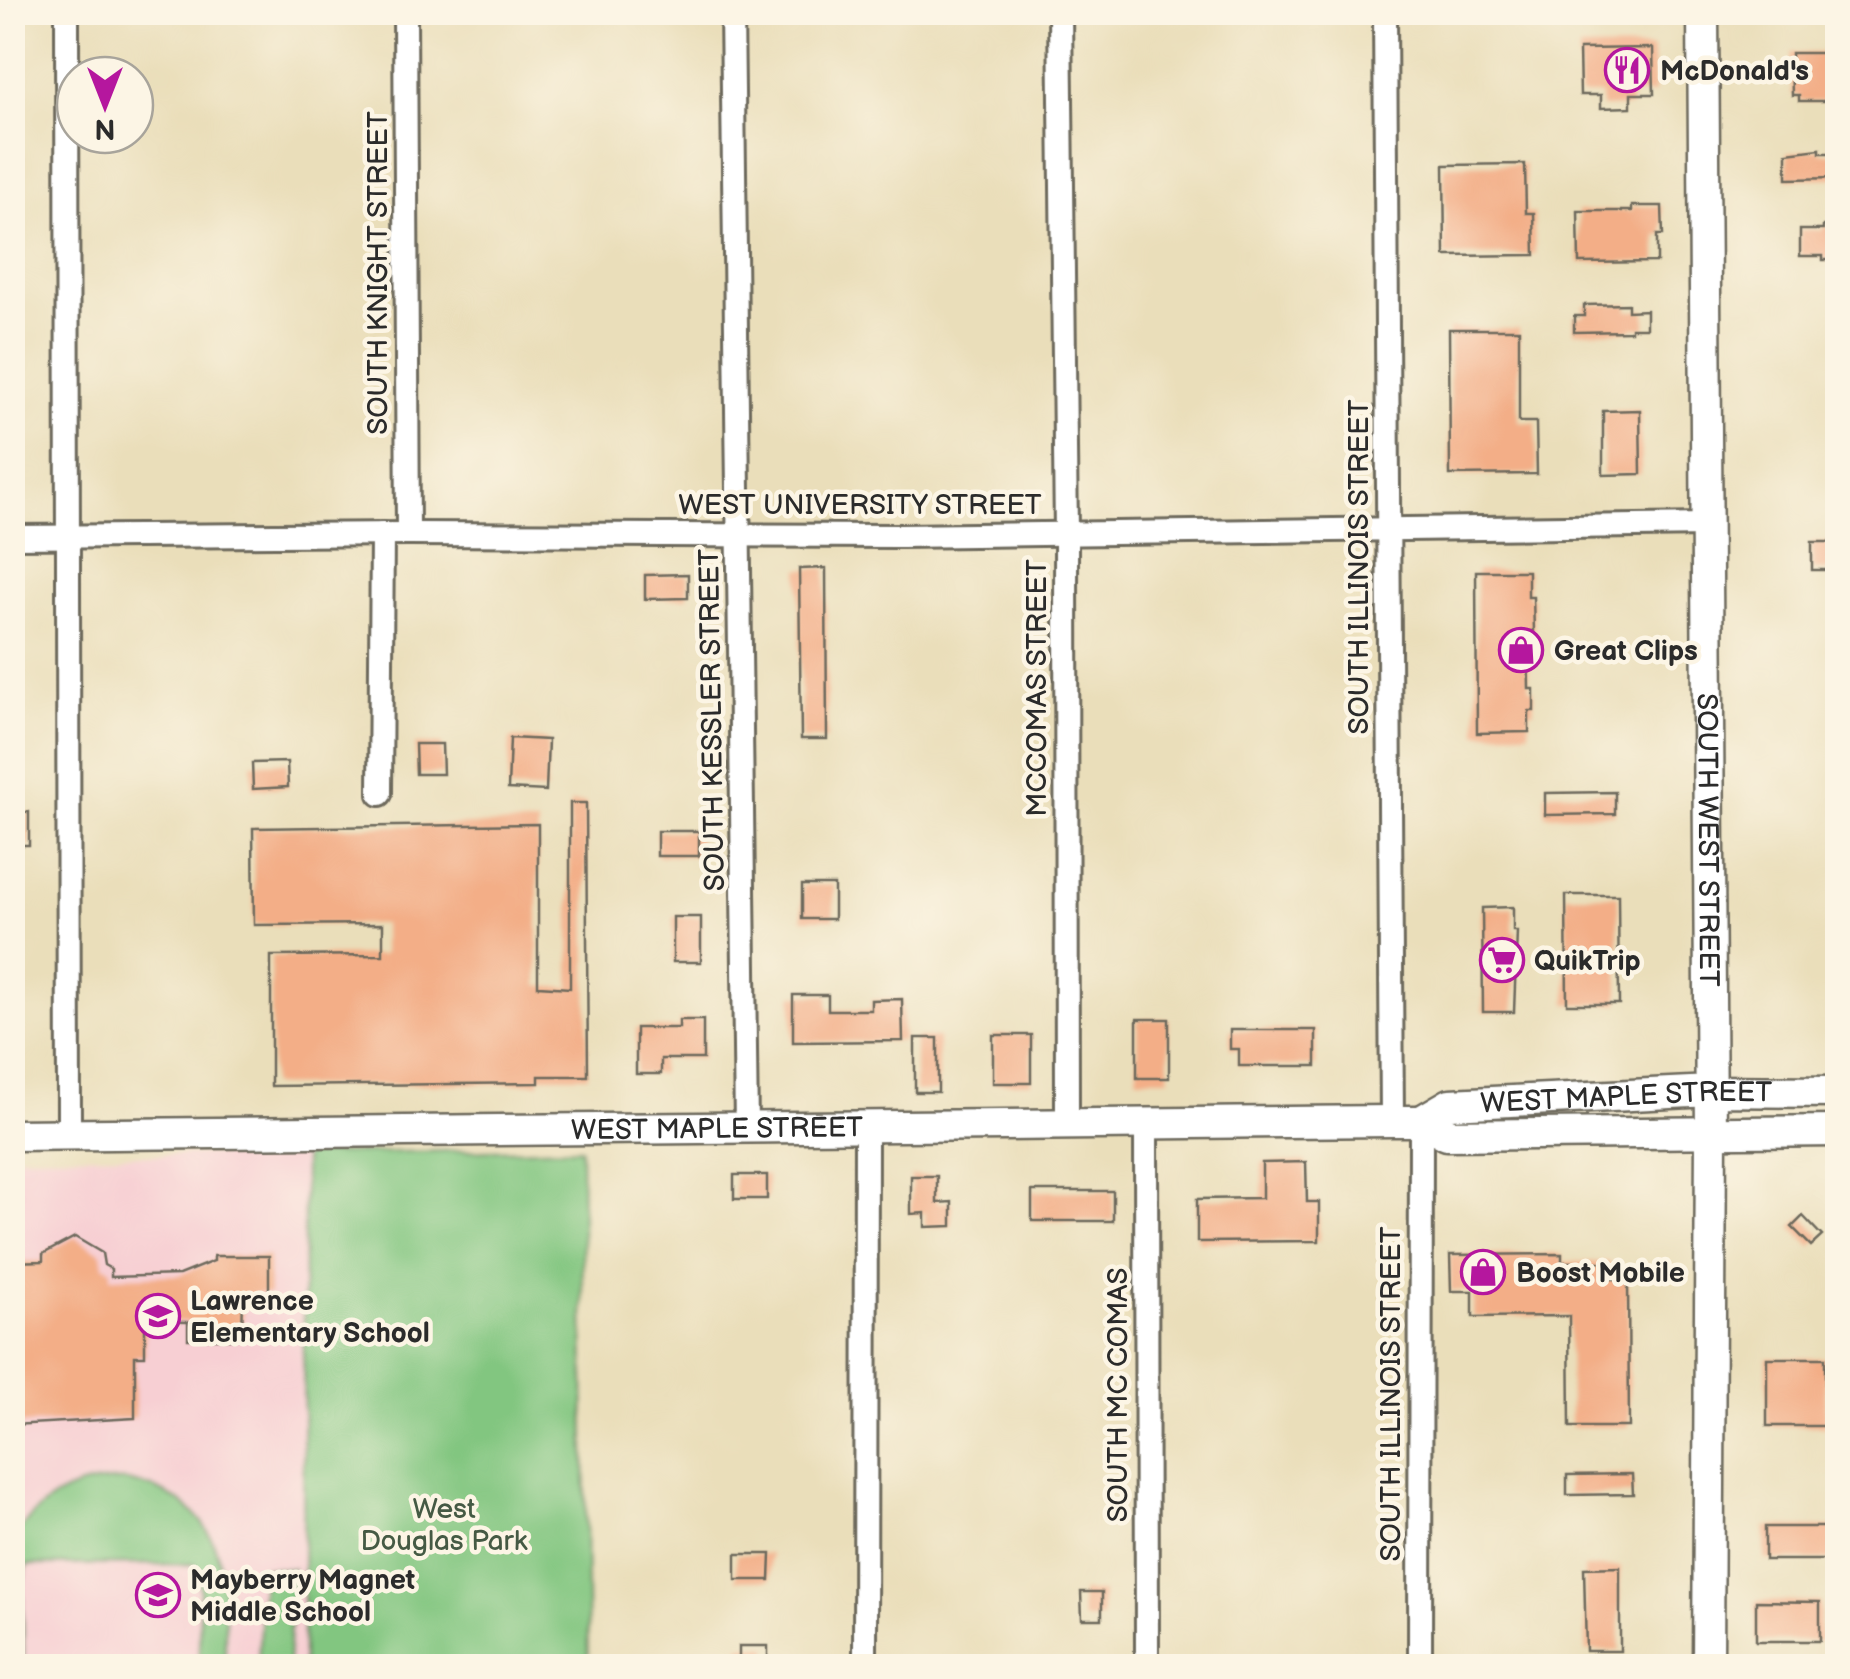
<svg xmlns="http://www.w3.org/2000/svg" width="1850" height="1679" viewBox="0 0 1850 1679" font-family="'Balsamiq Sans',sans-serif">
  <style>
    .built { fill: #f7cfd3 }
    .green { fill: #82c680; stroke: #567856; stroke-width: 2.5 }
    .building { fill: #f3ae87 }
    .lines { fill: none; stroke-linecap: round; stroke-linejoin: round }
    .street-casing { stroke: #6e6a5d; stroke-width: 28 }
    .secondary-casing { stroke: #6e6a5d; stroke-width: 35 }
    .street { stroke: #fff; stroke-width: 22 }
    .secondary { stroke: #fff; stroke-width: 30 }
    .labels { text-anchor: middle; stroke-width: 9; stroke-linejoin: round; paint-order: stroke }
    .poi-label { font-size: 28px; font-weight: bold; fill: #2b2b2b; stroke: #fcf5e5; text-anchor: start }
    .street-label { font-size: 28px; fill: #2b2b2b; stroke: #fcf5e5 }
    .park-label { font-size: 28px; fill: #455a44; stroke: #fcf5e5 }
  </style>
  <rect width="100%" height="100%" fill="#fcf5e5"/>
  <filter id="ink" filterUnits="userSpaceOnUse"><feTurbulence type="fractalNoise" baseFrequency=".01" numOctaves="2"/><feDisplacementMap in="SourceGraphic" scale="20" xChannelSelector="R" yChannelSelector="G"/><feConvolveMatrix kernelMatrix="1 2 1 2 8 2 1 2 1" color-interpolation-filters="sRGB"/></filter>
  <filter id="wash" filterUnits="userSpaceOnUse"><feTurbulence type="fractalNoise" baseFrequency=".0048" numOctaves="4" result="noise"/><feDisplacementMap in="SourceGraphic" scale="40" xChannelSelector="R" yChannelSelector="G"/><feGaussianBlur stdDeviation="2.25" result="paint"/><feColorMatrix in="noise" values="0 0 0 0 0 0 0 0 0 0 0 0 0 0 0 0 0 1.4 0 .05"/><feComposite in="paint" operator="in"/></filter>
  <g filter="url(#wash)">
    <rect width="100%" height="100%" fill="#eadeba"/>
    <polygon class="built" points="304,1154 303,1666 13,1666 12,1156"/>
    <g class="green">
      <polygon points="581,1148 588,1666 303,1666 304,1154"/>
      <path d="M127 1481C233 1503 225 1579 225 1666H199L200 1587 194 1564 27 1565 22 1587 24 1666H13V1540C39 1498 77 1479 127 1481Z"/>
      <polygon points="263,1568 293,1569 288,1666 258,1666"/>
    </g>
    <g id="blocks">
      <g class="building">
        <polygon points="1653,48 1654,94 1631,94 1631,107 1601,108 1601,95 1580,95 1579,49"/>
        <polygon points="1791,53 1838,53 1838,101 1799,101 1799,95 1792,95"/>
        <polygon points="1820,149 1820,153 1838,153 1838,178 1787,179 1787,153"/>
        <polygon points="1525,164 1526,213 1534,213 1535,255 1445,256 1444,165"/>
        <polygon points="1632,206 1662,206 1663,235 1657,235 1657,262 1579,263 1578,211 1632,211"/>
        <polygon points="1823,226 1838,226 1838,260 1823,260 1823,256 1800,256 1800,230 1823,230"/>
        <polygon points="1628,304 1628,311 1646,310 1646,328 1631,328 1631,331 1574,332 1574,316 1584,316 1584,305"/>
        <polygon points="1449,329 1519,329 1519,422 1536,422 1537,474 1450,475"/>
        <polygon points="1640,410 1641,474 1603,475 1603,411"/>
        <rect x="1812" y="542" width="26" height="28"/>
        <polygon points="826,568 827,739 801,739 799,569"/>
        <polygon points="1476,571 1528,571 1528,597 1533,597 1534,631 1528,631 1529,689 1534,689 1534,711 1529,711 1529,732 1477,733"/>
        <polygon points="688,574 688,598 645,599 645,575"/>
        <polygon points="510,738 548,740 546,791 508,789"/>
        <polygon points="415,744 442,744 443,774 416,774"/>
        <polygon points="287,762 288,787 253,789 252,763"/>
        <polygon points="1615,792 1615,814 1545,815 1545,793"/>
        <polygon points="570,803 586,803 588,1076 539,1076 539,1083 271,1086 271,956 383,955 383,924 254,925 253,828 538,824 538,986 570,988"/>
        <rect x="12" y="812" width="17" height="33"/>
        <rect x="657" y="831" width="42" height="25"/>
        <rect x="802" y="885" width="32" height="34"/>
        <polygon points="1566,895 1618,895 1619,1004 1567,1004"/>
        <polygon points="1513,907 1513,931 1517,931 1514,1012 1483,1012 1482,908"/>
        <rect x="673" y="917" width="28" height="45"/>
        <polygon points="793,995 828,995 828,1010 871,1010 871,1000 902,999 903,1041 793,1042"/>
        <rect x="1137" y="1019" width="32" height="59"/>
        <polygon points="679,1020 703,1020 703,1059 661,1059 661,1074 636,1074 636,1028 679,1028"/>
        <polygon points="1230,1030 1316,1030 1316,1066 1239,1066 1239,1049 1230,1049"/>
        <rect x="993" y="1035" width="38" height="48"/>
        <rect x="915" y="1038" width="23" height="54"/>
        <polygon points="1306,1162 1307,1202 1319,1202 1319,1241 1197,1242 1197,1199 1262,1198 1262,1163"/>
        <rect x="734" y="1175" width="33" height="24"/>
        <polygon points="911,1176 937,1176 937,1203 952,1202 952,1226 925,1227 925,1213 911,1214"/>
        <rect x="1032" y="1191" width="81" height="30"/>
        <polygon points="1803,1216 1822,1236 1811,1246 1792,1227"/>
        <polygon points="75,1237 102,1253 104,1265 111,1269 111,1277 179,1275 214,1261 214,1256 269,1256 269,1294 243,1294 242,1339 188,1339 188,1322 145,1321 145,1356 135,1356 135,1418 12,1425 12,1262 43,1261 43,1254"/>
        <polygon points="1562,1254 1562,1262 1610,1262 1610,1279 1628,1279 1629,1427 1570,1427 1569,1316 1473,1317 1473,1291 1451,1291 1450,1255"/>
        <rect x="1767" y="1358" width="58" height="68"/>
        <polygon points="1632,1474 1633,1494 1567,1495 1567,1475"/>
        <rect x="1765" y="1527" width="73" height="33"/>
        <polygon points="736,1554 771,1554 770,1580 736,1580"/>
        <polygon points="1620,1567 1620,1651 1586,1651 1584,1568"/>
        <polygon points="1081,1592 1102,1592 1102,1619 1082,1619"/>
        <polygon points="1756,1601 1820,1602 1820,1641 1756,1641"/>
        <rect x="739" y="1646" width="29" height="19"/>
      </g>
    </g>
  </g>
  <g filter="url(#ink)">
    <use href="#blocks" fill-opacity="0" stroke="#6e6a5d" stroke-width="2.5"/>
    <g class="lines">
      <defs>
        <g id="street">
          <polyline points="67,12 69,1135"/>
          <polyline points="405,12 408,534"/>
          <polyline points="732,12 746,1127"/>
          <polyline points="1060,12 1066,533 1067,1124"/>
          <polyline points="1385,12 1392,1121"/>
          <polyline points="12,537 408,534 901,536 1707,525"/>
          <polyline points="380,794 382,534"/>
          <polyline points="1146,1123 1147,1666"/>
          <polyline points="865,1666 866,1126"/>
          <polyline points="1420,1666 1421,1121"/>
        </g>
        <g id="secondary">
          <path id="s1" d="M1703 12 1711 1134 1708 1666"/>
          <path id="s2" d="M1421 1121 1450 1104 1711 1091 1838 1092"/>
          <path id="s3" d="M12 1135 1392 1121H1421L1447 1135 1838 1131"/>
        </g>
      </defs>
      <use href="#street" class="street-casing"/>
      <use href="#secondary" class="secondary-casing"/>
      <use href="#street" class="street"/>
      <use href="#secondary" class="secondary"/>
    </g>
  </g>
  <defs>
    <symbol id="restaurant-ring" viewBox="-11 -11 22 22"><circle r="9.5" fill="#fcf5e5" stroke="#b5179e" stroke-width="1.5"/><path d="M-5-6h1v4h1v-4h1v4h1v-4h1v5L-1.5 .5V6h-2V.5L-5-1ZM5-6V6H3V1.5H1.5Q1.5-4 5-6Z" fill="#b5179e"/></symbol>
    <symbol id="shop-ring" viewBox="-11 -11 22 22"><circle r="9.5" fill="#fcf5e5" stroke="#b5179e" stroke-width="1.5"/><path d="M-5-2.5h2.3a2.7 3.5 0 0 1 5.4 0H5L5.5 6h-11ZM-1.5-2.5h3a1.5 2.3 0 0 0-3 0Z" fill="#b5179e"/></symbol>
    <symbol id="supermarket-ring" viewBox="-11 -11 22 22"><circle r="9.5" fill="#fcf5e5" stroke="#b5179e" stroke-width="1.5"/><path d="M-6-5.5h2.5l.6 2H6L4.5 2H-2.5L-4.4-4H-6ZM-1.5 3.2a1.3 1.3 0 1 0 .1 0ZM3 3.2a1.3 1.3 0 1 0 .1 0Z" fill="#b5179e"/></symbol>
    <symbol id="school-ring" viewBox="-11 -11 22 22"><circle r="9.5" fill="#fcf5e5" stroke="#b5179e" stroke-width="1.5"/><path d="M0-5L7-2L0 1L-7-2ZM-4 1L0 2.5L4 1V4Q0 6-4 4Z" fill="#b5179e"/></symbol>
  </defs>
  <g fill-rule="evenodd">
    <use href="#restaurant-ring" x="1602" y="45" width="50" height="50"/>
    <use href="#shop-ring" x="1496" y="625" width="50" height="50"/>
    <use href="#supermarket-ring" x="1477" y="935" width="50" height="50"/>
    <use href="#shop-ring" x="1458" y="1247" width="50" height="50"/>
    <use href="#school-ring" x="133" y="1291" width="50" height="50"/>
    <use href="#school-ring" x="133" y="1570" width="50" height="50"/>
  </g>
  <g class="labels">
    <g class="poi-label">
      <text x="1660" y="80">McDonald's</text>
      <text x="1554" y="660">Great Clips</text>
      <text x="1534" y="970">QuikTrip</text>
      <text x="1516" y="1282">Boost Mobile</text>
      <text x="190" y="1310">Lawrence<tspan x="190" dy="32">Elementary School</tspan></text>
      <text x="190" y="1589">Mayberry Magnet<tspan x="190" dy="32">Middle School</tspan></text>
    </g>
    <g class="street-label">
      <text transform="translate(377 273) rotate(-90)" y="10">SOUTH KNIGHT STREET</text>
      <text x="860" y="514">WEST UNIVERSITY STREET</text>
      <text transform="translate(1358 567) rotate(-90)" y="10">SOUTH ILLINOIS STREET</text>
      <text transform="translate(1036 688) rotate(-90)" y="10">MCCOMAS STREET</text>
      <text transform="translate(711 720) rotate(-91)" y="10">SOUTH KESSLER STREET</text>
      <text dy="10" stroke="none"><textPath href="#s1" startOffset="828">SOUTH WEST STREET</textPath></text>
      <text dy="10" stroke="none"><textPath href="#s2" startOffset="210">WEST MAPLE STREET</textPath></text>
      <text dy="10" stroke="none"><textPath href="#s3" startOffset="705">WEST MAPLE STREET</textPath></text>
      <text transform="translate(1390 1394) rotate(-90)" y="10">SOUTH ILLINOIS STREET</text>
      <text transform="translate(1117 1395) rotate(-90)" y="10">SOUTH MC COMAS</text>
    </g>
    <g class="park-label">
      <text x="444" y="1518">West<tspan x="444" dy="32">Douglas Park</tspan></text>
    </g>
  </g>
  <rect width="1850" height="1679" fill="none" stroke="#fcf5e5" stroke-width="50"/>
  <g transform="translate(105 105) rotate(180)"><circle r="48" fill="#fcf5e5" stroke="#a8a49b" stroke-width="2.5"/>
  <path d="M0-8L18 38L0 25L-18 38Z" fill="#b5179e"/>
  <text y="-15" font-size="28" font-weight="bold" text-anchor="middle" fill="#2b2b2b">N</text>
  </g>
</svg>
